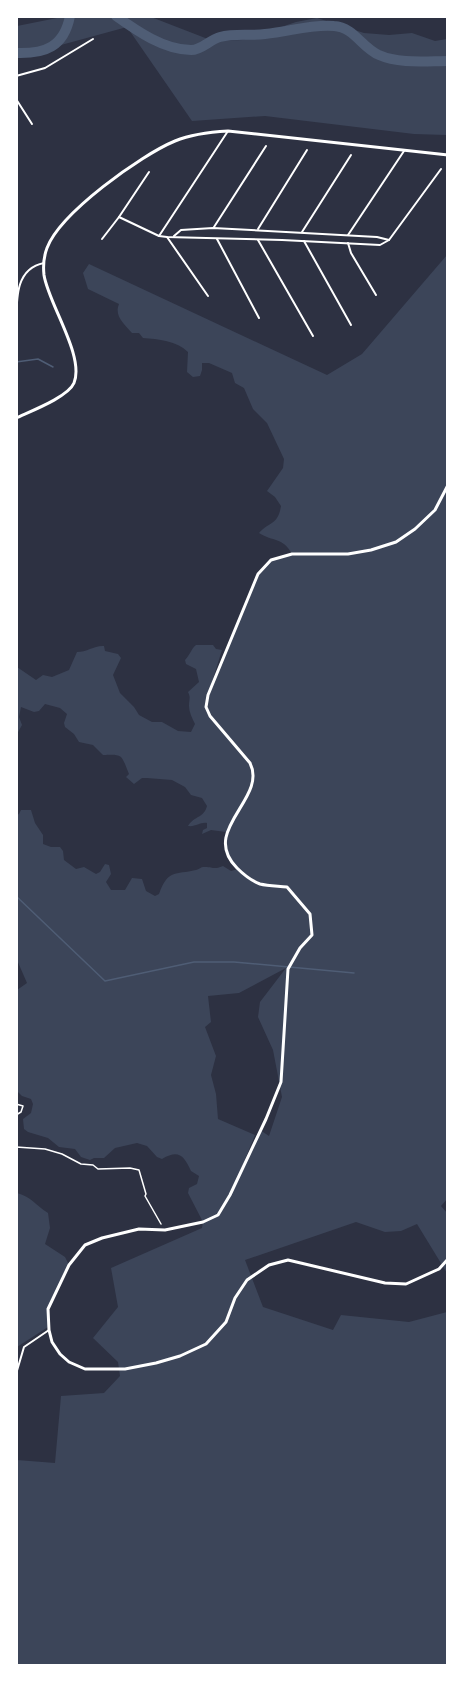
<svg xmlns="http://www.w3.org/2000/svg" width="464" height="1682" viewBox="0 0 464 1682" font-family="'Space Grotesk',sans-serif">
  <style>
    .green { fill: #3c4559; fill-rule: evenodd }
    .lines { fill: none; stroke-linecap: round; stroke-linejoin: round }
    .stream { stroke: #4f5d75; stroke-width: 1.5 }
    .river { stroke: #4f5d75; stroke-width: 10 }
    .path { stroke: #fff; stroke-width: 1.5 }
    .minor { stroke: #fff; stroke-width: 2 }
    .tertiary { stroke: #fff; stroke-width: 3 }
  </style>
  <rect width="100%" height="100%" fill="#2d3142"/>
  <g class="green">
    <polygon points="67,16 151,17 213,41 242,40 296,22 317,18 364,33 389,35 412,33 435,41 447,39 447,135 414,134 265,116 192,121 127,27 17,57 17,26"/>
    <path d="M447 255 448 1198 441 1206 447 1213V1273L417 1224 401 1231 385 1232 356 1222 245 1260 263 1307 333 1330 341 1315 409 1322 447 1312V1665H17V1460L55 1463 61 1396 104 1393 120 1376 118 1362 93 1338 118 1307 111 1268 202 1228 203 1222 188 1193 189 1188 197 1184 199 1176 191 1171C184 1156 179 1149 162 1159L157 1157 147 1146 137 1143 115 1148 104 1158H94L90 1160 81 1157 75 1149 59 1147 48 1138 28 1132 24 1129 23 1119 31 1113 33 1104 31 1099 22 1096 17 1091V990L27 983 17 960V815L19 814 21 810H31L35 823 43 835V844L51 847H60L63 851 64 860 76 869 84 867 96 874 100 872 105 864 109 865 111 874 106 882 111 890H125L132 878 142 879 146 891 155 896 159 894C168 869 175 875 196 870 201 869 199 867 205 867 214 867 213 870 223 866L231 871 238 869C226 856 223 849 226 832L211 830 202 834 203 830 207 828V823C200 822 196 827 188 826 194 816 204 818 207 806L202 798 191 795 185 787 172 780 147 778H142L134 784 126 777 129 774C121 755 124 754 103 755L93 745 79 742 74 734 65 727 64 723 67 714 60 708 45 704 39 711 34 712 21 707 19 717 22 725 17 734V667L36 680 43 675 52 677 69 670 77 652C87 652 95 645 104 646L105 651 118 654 121 658 113 675 120 693 134 707 139 715 152 722H162L178 731 191 732 195 724C192 718 189 712 189 706 189 699 191 698 188 692L199 682 196 669 186 664 185 660C190 655 191 649 196 645H213L216 649 222 650 211 685 258 574 271 560 292 554C283 537 273 542 259 533 270 521 278 525 281 506L275 497 267 491 283 468 284 459 267 423 253 409 244 388 235 383 232 373 209 363H202V370L200 376 193 377 187 372 188 352C177 341 158 339 143 338L139 333H132C124 324 114 316 119 304L88 289 83 273 89 264 327 375 362 354ZM286 968 260 1002 258 1017 273 1050 282 1097 269 1136 260 1130 239 1174 255 1135 218 1119 216 1094 211 1075 216 1056 205 1027 211 1022 208 996 239 993Z"/>
    <path d="M17 1193C32 1197 35 1205 48 1213L50 1228 45 1244 65 1257 69 1265 48 1309V1327L17 1347Z"/>
  </g>
  <g class="lines">
    <g class="stream">
      <polyline points="16,362 38,359 53,367"/>
      <polyline points="16,896 105,981 194,962 234,962 354,973"/>
    </g>
    <g class="river">
      <path d="M116 16C137 31 164 50 191 50 202 50 209 40 220 37 235 33 250 36 265 34 289 32 310 24 334 26 354 27 362 48 379 55 399 64 426 61 448 61"/>
      <path d="M16 53C45 54 64 47 70 16"/>
    </g>
    <g class="path">
      <polyline points="16,1104 23,1106 21,1112 16,1115"/>
      <polyline points="16,1147 45,1149 62,1154 81,1164 93,1165 98,1169 130,1168 139,1170 146,1194 145,1196 161,1224"/>
    </g>
    <g class="minor">
      <polyline points="16,76 45,68 93,39"/>
      <polyline points="16,99 32,124"/>
      <polyline points="149,172 119,217 159,236 167,237 282,240 380,245 389,240 441,169"/>
      <polyline points="214,227 266,146"/>
      <polyline points="258,229 307,150"/>
      <polyline points="302,232 351,155"/>
      <polyline points="348,235 404,151"/>
      <polyline points="159,236 228,131"/>
      <polyline points="174,236 181,230 213,228 377,237 389,240"/>
      <polyline points="167,237 208,296"/>
      <polyline points="102,239 119,217"/>
      <polyline points="217,239 259,318"/>
      <polyline points="258,240 313,336"/>
      <polyline points="304,241 351,325"/>
      <polyline points="348,243 351,253 376,295"/>
      <path d="M16 330C17 304 13 269 44 263"/>
      <polyline points="16,1374 24,1347 49,1330"/>
    </g>
    <g class="tertiary">
      <path d="M16 418C31 411 68 397 74 383 85 356 48 303 44 275 43 266 44 256 47 248 60 213 141 155 175 141 192 134 209 132 228 131L448 155"/>
      <path d="M448 485 435 510 415 529 396 542 371 550 348 554H292L271 560 258 574 208 695 206 707 210 716 250 763C268 799 199 830 237 868 242 873 252 881 260 884 268 886 278 886 287 887L310 914 312 935 300 948 288 969 281 1082 266 1119 230 1195 218 1215 203 1222 165 1230 139 1229 102 1238 85 1245 69 1265 48 1309 49 1330 52 1342 60 1354 69 1362 85 1369H125L156 1363 180 1356 206 1344 226 1322 235 1298 247 1280 269 1265 288 1260 385 1283 406 1284 439 1269 448 1259"/>
    </g>
  </g>
  <rect width="464" height="1682" fill="none" stroke="#ffffff" stroke-width="36"/>
</svg>
